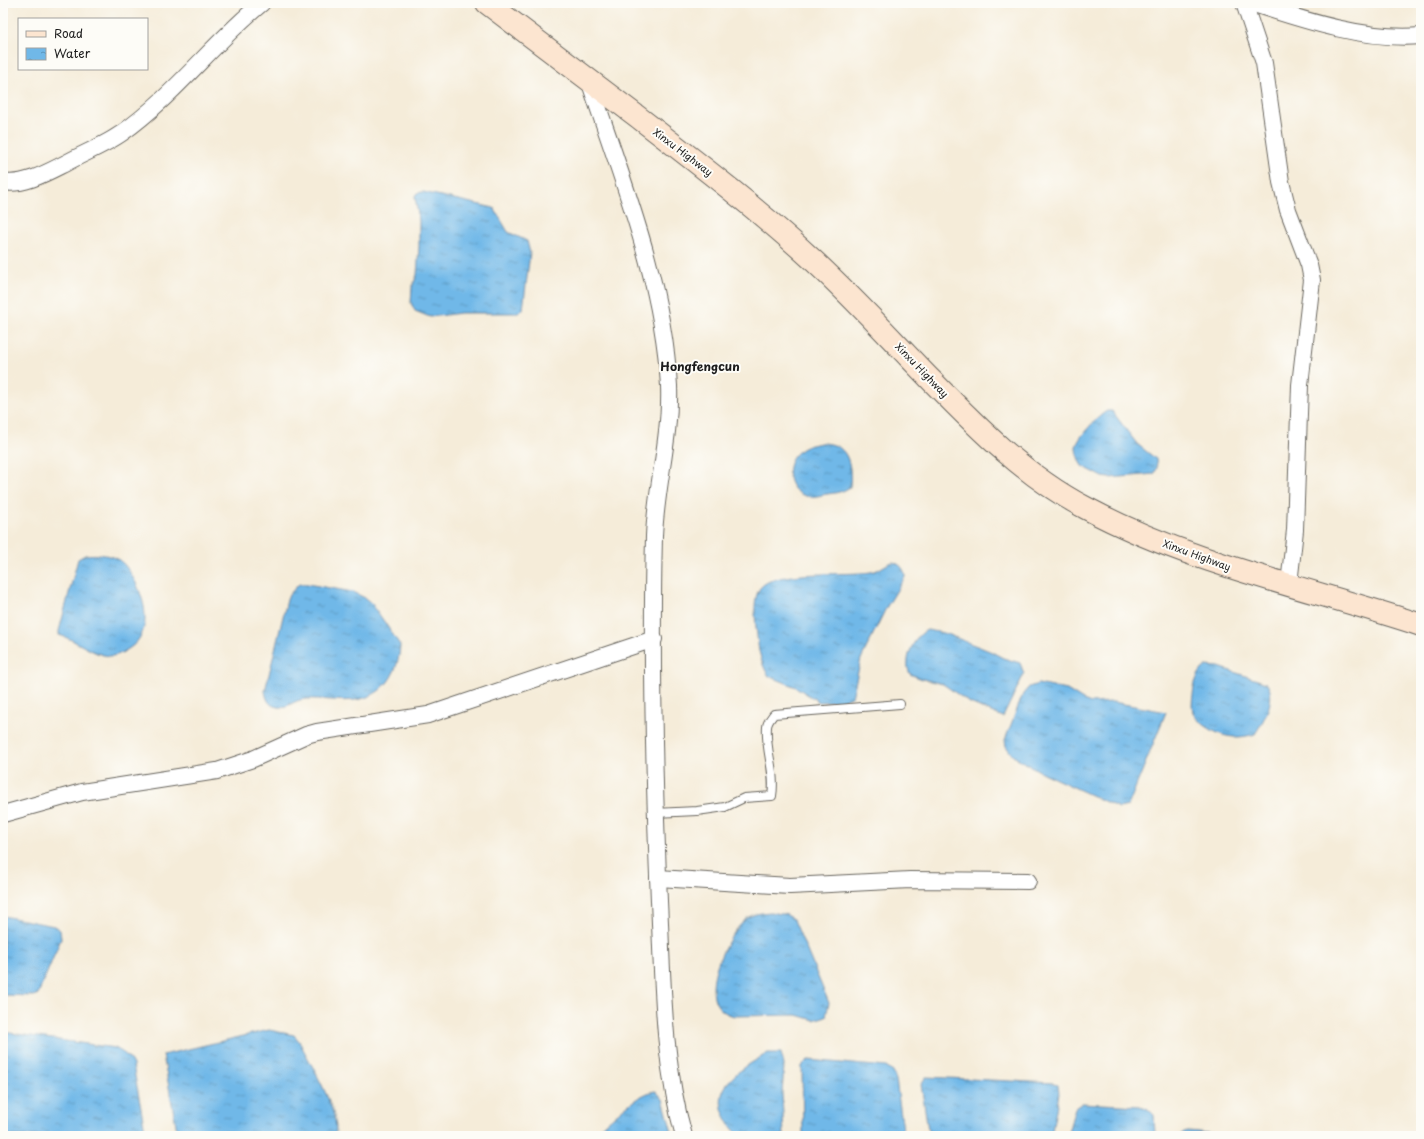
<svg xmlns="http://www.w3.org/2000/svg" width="1424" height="1139" viewBox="0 0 1424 1139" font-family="'Playpen Sans',sans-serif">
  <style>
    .water { fill: url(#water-ripples); stroke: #466a82 }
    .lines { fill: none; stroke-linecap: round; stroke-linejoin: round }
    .lane-casing { stroke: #68655e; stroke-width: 10 }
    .street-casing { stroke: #68655e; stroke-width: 18 }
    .secondary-casing { stroke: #68655e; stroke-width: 24 }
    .lane { stroke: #fff; stroke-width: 8 }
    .street { stroke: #fff; stroke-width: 16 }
    .secondary { stroke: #fce5d0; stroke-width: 22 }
    .labels { text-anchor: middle; stroke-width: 4; stroke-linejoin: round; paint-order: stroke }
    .street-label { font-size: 10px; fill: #1c1c1c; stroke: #fdfcf7 }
    .quarter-label { font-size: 12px; font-weight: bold; fill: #1c1c1c; stroke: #fdfcf7 }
  </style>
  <defs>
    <pattern id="water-ripples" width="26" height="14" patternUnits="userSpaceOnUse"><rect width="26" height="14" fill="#70b8e8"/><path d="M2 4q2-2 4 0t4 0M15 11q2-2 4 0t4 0" fill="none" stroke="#5b95bb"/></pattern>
  </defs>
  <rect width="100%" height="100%" fill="#fdfcf7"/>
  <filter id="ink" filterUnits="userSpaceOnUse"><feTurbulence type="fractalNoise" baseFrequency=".025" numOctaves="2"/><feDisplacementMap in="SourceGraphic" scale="8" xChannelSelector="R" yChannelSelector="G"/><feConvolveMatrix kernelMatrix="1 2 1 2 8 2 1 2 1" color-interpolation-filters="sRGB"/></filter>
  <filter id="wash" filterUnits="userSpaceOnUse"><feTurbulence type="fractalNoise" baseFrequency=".012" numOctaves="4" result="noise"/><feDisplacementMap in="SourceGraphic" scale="16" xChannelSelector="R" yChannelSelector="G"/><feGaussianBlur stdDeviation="0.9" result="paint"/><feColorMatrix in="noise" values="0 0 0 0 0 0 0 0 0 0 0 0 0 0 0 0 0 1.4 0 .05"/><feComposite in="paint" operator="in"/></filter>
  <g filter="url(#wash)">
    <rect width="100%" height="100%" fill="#f5ecd9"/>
    <g class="water">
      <polygon points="423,192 494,208 508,232 527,241 530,253 523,309 518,313 461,313 430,317 415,311 411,303 412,287 417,275 419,246 419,221 415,196 417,193"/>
      <path d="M1107 411H1112L1137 444 1156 459 1157 468 1154 474 1110 478 1103 477 1082 466C1079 461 1076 453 1076 447 1078 437 1098 416 1107 411Z"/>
      <path d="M821 443C848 443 852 463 850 487 843 492 836 493 827 494 821 495 812 498 806 496 787 491 783 467 796 454 803 446 812 445 821 443Z"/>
      <path d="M85 555C96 554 106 554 116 558 125 563 130 572 135 581 147 605 153 636 125 651 120 654 116 656 110 656 92 655 77 640 59 635V631L78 559Z"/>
      <path d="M893 562C900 564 905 569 905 577L886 608 861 659 852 697 840 701 819 702 796 687 769 676C759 662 758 644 756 627 755 615 753 598 760 588 774 569 847 576 871 572 879 571 885 564 893 562Z"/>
      <path d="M299 584H307L353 592 365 598 372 604 400 645C399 672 385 696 355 700 339 702 322 698 306 699 294 699 286 711 274 706 268 704 266 697 265 691L288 596Z"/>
      <path d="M927 630 944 633 992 652 1003 658 1020 663 1024 674 1003 717 970 703 943 684 919 678 910 674C903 661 913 637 927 630Z"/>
      <path d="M1206 666 1219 667 1266 683C1278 697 1264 720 1255 734 1234 740 1220 737 1203 724 1199 720 1194 717 1193 712 1191 703 1193 696 1194 687 1196 679 1199 671 1206 666Z"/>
      <polygon points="1038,684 1067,690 1083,700 1091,703 1113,702 1166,712 1128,806 1119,808 1043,773 1013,756 1006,746 1005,740 1023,694 1029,687"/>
      <path d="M770 912 787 915 794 920 829 1003 826 1016 814 1020 797 1015 735 1016C689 1007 726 933 749 917 755 913 763 913 770 912Z"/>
      <polygon points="3,916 54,926 60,930 61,939 38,994 34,996 3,995"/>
      <path d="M269 1030 294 1035 299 1041C309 1062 342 1114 335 1136H178L163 1055Z"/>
      <path d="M3 1032 115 1048C124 1053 129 1056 133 1065L146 1136H3Z"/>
      <path d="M768 1053H781L784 1065 782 1094 784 1136H741C732 1130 729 1124 724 1114 711 1084 746 1066 768 1053Z"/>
      <polygon points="808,1060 886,1067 893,1072 896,1080 904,1136 803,1136 802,1066"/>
      <polygon points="926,1077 1054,1083 1058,1085 1059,1094 1051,1136 929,1136 921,1084"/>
      <path d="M656 1091 663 1099 673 1136H596L599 1129C613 1118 639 1092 656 1091Z"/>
      <polygon points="1082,1103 1140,1106 1148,1109 1154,1115 1155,1136 1067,1136 1075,1108"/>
      <polygon points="1188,1131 1227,1135 1231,1136 1179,1136 1184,1132"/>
    </g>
  </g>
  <g filter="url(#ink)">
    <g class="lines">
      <defs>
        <path id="lane" d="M655 813 697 811 725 807 744 798 772 796C776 772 765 750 767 727 767 722 771 718 774 714L900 704"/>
        <g id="street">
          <polyline points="1244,3 1264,63 1281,182 1288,210 1309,265 1312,280 1300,385 1295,530 1289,584"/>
          <path d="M1251 3C1303 20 1366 41 1421 36"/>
          <path d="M589 80C622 180 663 280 669 386 671 436 656 486 654 536 651 657 654 780 659 901 663 980 662 1059 684 1136"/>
          <path d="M3 182C24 186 48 172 66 163 84 153 105 145 122 133 174 96 213 43 262 3"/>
          <polyline points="3,814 82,792 217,771 253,759 306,735 317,732 428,715 654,639"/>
          <polyline points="658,878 790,886 910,880 1028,881"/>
        </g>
        <path id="secondary" d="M487 3C537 41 587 79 638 117 699 164 759 210 815 262 856 300 893 341 932 381 978 428 1026 477 1086 508 1191 564 1309 588 1421 625"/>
      </defs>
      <use href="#lane" class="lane-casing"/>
      <use href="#street" class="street-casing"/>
      <use href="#secondary" class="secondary-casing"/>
      <use href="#lane" class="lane"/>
      <use href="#street" class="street"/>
      <use href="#secondary" class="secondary"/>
    </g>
  </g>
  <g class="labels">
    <g class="street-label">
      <text transform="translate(683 152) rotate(37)" y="4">Xinxu Highway</text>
      <text transform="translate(922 370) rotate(46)" y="4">Xinxu Highway</text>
      <text transform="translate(1197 555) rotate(20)" y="4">Xinxu Highway</text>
    </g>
    <g class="quarter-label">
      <text x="700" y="371">Hongfengcun</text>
    </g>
  </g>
  <rect width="1424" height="1139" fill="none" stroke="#fdfcf7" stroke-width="16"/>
  <rect x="18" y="18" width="130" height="52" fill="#fdfcf7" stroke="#a3a29f"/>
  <rect x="26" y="31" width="20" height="6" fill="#fce5d0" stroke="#a3a29f"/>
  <text x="54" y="38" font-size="12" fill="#1c1c1c">Road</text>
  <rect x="26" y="48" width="20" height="12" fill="url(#water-ripples)" stroke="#a3a29f"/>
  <text x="54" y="58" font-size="12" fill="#1c1c1c">Water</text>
</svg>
